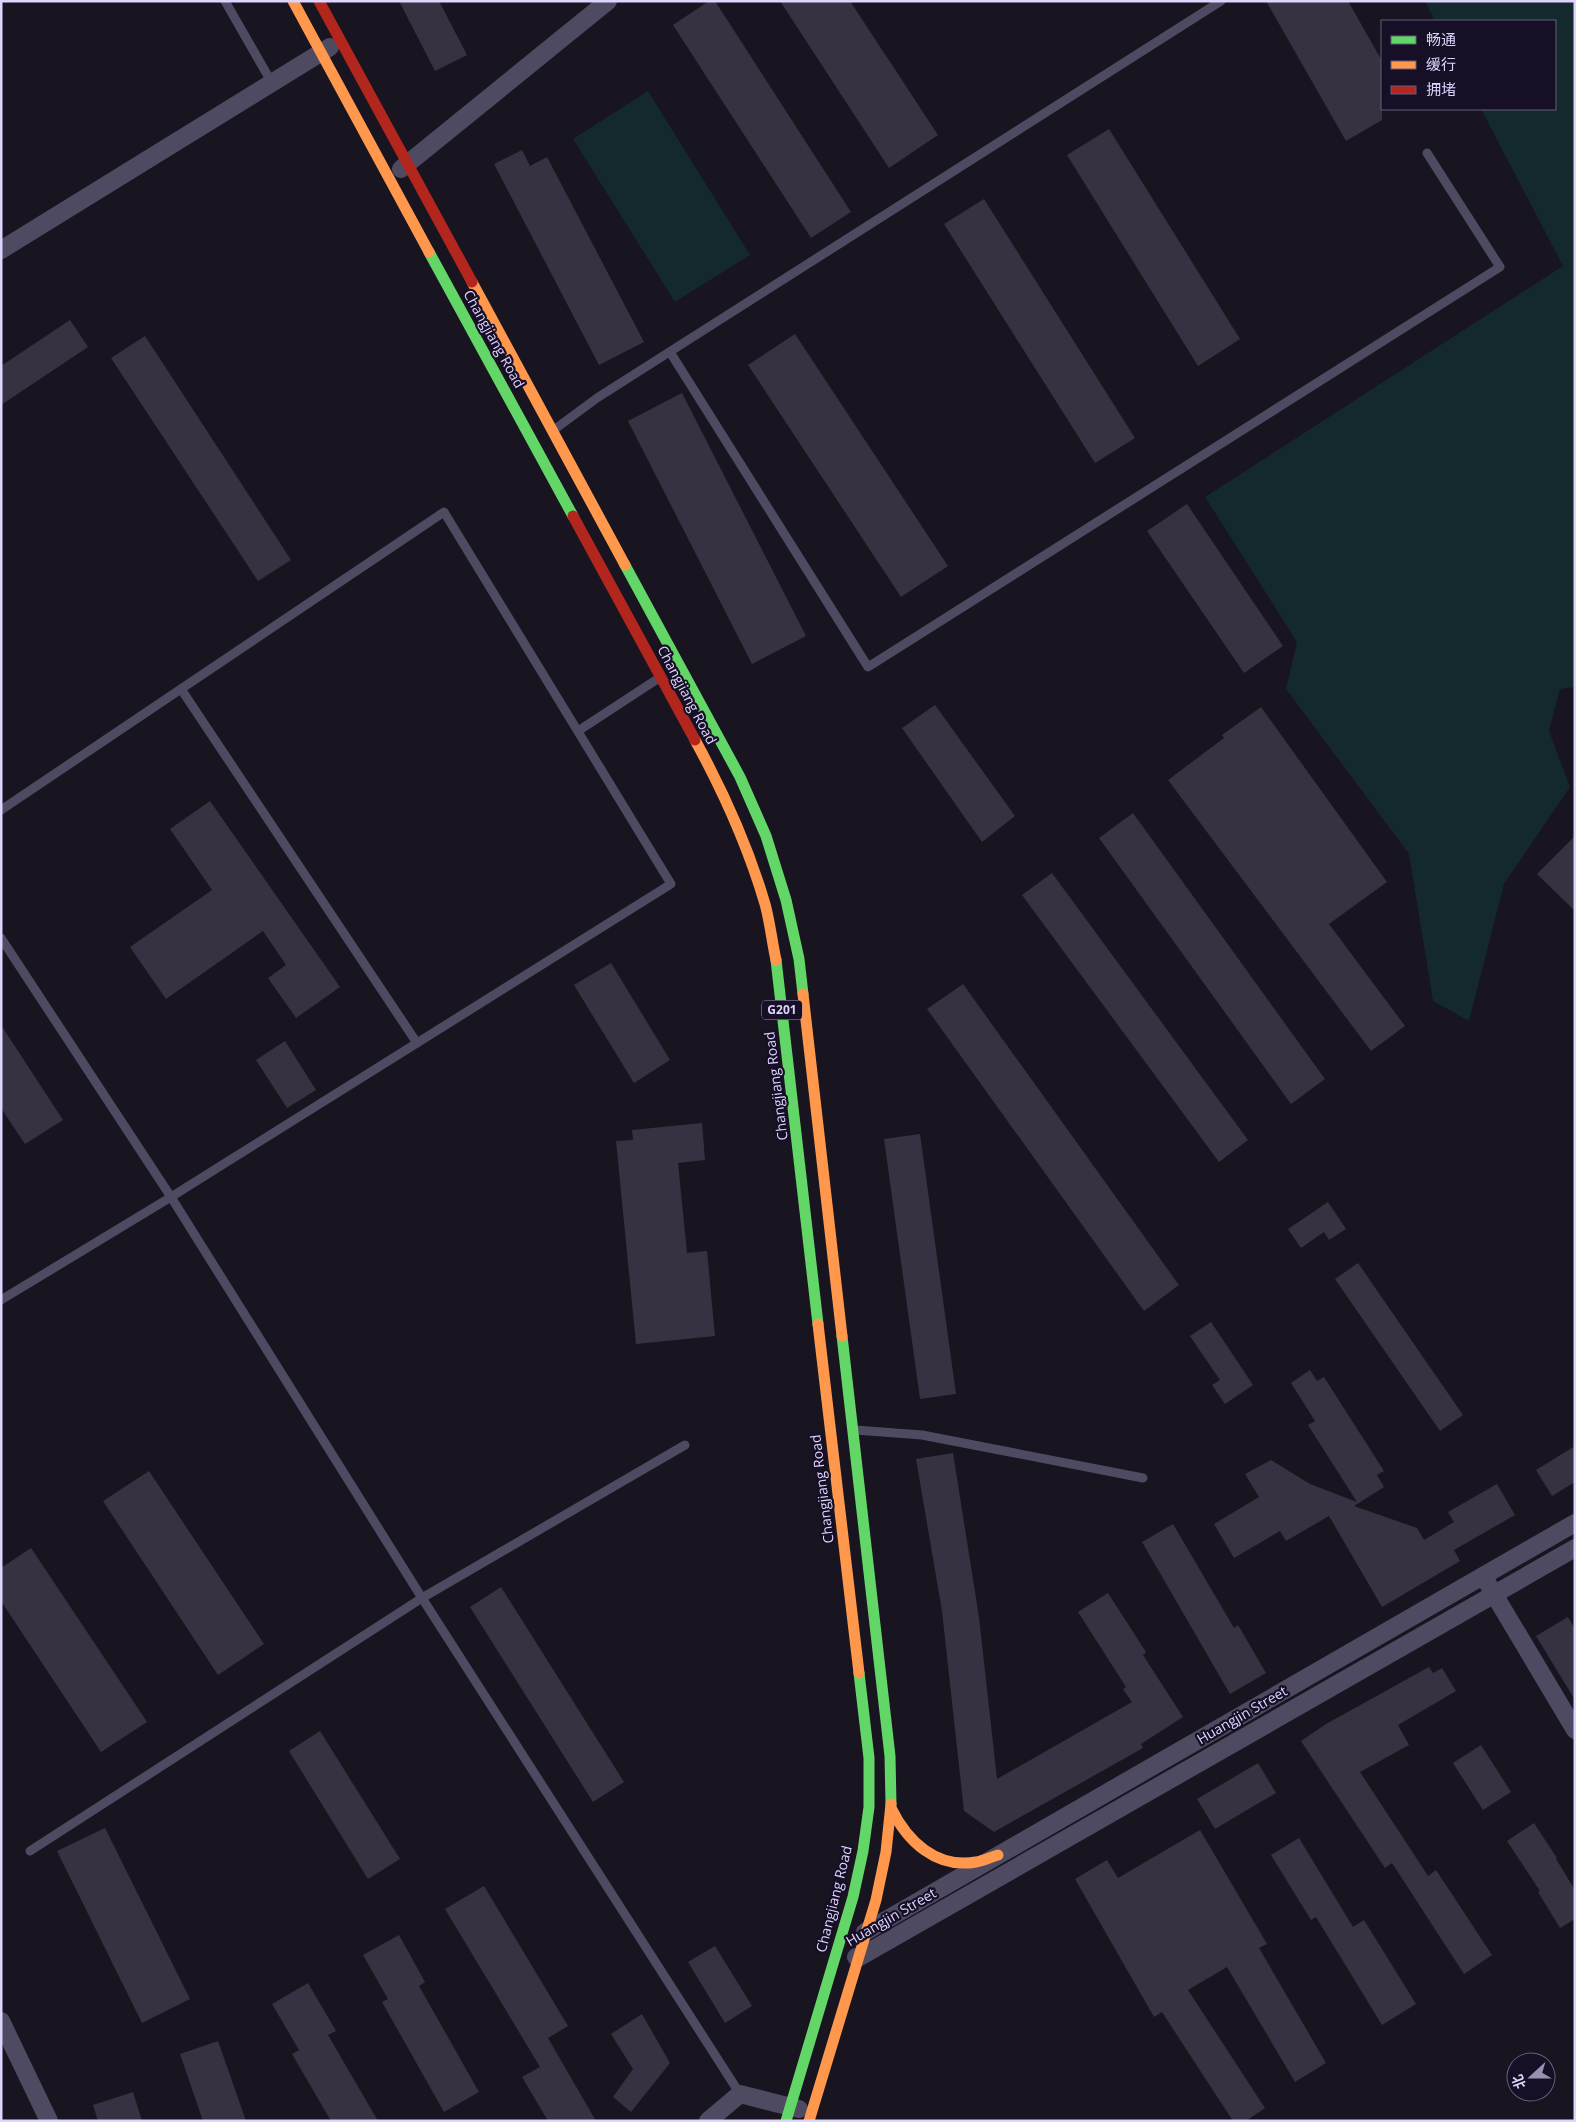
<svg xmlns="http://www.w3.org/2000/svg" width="1576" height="2122" viewBox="0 0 1576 2122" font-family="'Open Sans','Noto Sans SC',sans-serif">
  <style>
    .green { fill: #13292d }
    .building { fill: #373242 }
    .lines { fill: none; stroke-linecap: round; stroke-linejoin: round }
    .lane { stroke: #4e4a61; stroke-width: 9 }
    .street { stroke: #4e4a61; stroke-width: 18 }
    .fast { stroke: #63d668; stroke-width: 11 }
    .slow { stroke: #ff974d; stroke-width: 11 }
    .jam { stroke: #b3261e; stroke-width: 11 }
    .labels { text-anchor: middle; stroke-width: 4.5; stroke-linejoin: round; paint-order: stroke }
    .shield { fill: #160f25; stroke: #a399bd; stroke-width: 1 }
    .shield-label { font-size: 12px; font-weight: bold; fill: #dfd4fe }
    .street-label { font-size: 14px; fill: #dfd4fe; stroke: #160f25 }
  </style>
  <rect width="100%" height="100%" fill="#181420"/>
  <g class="green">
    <polygon points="1425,1 1575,1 1575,687 1560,689 1549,731 1570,787 1504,884 1469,1021 1433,1001 1409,854 1286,689 1297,642 1205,497 1563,266 1481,109 1555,109 1555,21 1435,21"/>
    <polygon points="648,91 750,255 675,302 573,139"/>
  </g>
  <g class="building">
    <polygon points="399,1 439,1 467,55 435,71"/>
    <polygon points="709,1 715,1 851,212 811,238 673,25"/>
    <polygon points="780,1 850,1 938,135 889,168"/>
    <polygon points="1266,1 1348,1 1382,61 1382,120 1346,141"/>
    <polygon points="1109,129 1240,339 1198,366 1067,155"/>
    <polygon points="522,150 530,166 547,157 644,342 599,365 494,164"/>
    <polygon points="984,199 1135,438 1095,463 944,224"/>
    <polygon points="70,320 88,347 1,405 1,366"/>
    <polygon points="795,334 948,566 901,597 748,365"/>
    <polygon points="145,336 291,560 258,581 111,358"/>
    <polygon points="682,393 806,636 752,664 628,421"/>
    <polygon points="1187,504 1283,646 1244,673 1147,531"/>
    <polygon points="935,705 1015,816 982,842 902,728"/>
    <polygon points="1261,707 1387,882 1329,924 1405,1026 1371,1051 1168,780 1224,738 1222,735"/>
    <polygon points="210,801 340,987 296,1018 268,978 286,965 263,931 166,999 130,947 212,890 170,829"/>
    <polygon points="1133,813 1325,1079 1291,1104 1099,838"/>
    <polygon points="1575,836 1575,911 1537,874"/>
    <polygon points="1052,873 1248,1140 1219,1162 1022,895"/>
    <polygon points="611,963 670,1060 634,1083 574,985"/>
    <polygon points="963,984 1179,1285 1144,1311 927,1009"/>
    <polygon points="1,1025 63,1120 25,1144 1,1108"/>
    <polygon points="285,1041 316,1090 287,1108 256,1060"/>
    <polygon points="702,1123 705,1160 678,1163 687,1253 707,1251 715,1336 636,1344 616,1141 633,1140 632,1130"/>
    <polygon points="920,1134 956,1394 920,1399 884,1139"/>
    <polygon points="1328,1202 1346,1229 1329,1240 1324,1232 1301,1248 1288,1229"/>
    <polygon points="1358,1263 1463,1415 1440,1431 1335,1279"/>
    <polygon points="1211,1322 1253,1385 1225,1404 1212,1385 1220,1380 1190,1336"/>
    <polygon points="1310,1370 1317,1381 1324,1377 1384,1471 1377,1475 1384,1487 1354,1506 1417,1528 1424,1540 1454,1522 1448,1512 1497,1484 1515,1515 1454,1550 1460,1561 1382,1607 1329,1516 1286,1541 1280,1531 1234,1558 1214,1524 1259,1497 1245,1474 1271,1460 1310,1484 1357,1502 1308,1425 1315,1421 1291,1383"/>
    <polygon points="1575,1446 1575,1482 1552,1496 1536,1470"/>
    <polygon points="953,1453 979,1617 997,1779 1132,1702 1123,1689 1126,1687 1078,1612 1108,1593 1146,1652 1143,1655 1183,1717 1141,1744 1143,1748 994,1832 964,1811 942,1611 916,1459"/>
    <polygon points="149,1471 264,1644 218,1675 103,1501"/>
    <polygon points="1173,1524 1234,1628 1238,1625 1266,1673 1230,1694 1142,1542"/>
    <polygon points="31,1548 147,1722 101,1752 1,1601 1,1568"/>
    <polygon points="501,1587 624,1782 593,1802 470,1607"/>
    <polygon points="1568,1617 1575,1629 1575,1700 1536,1636"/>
    <polygon points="1429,1667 1433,1673 1442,1668 1456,1691 1398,1725 1409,1745 1360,1772 1428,1876 1436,1870 1492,1955 1464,1974 1392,1863 1385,1868 1301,1741 1326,1724"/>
    <polygon points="320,1731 400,1859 368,1879 289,1751"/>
    <polygon points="1481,1745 1511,1792 1483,1810 1453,1763"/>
    <polygon points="1258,1763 1276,1793 1215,1829 1197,1799"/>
    <polygon points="1534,1823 1557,1858 1556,1859 1575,1890 1575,1919 1560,1928 1538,1892 1540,1891 1507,1841"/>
    <polygon points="105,1828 190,1999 142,2023 57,1851"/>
    <polygon points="1200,1830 1267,1944 1259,1948 1326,2063 1295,2082 1227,1967 1188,1990 1265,2108 1246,2121 1233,2121 1162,2012 1154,2017 1075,1879 1107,1860 1118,1878"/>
    <polygon points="1299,1838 1353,1927 1364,1920 1416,2004 1382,2025 1316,1917 1311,1920 1271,1855"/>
    <polygon points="484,1886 568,2026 548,2038 596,2121 548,2121 522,2077 540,2067 445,1909"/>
    <polygon points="399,1935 425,1982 419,1986 479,2092 444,2112 382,2002 388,1999 363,1955"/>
    <polygon points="715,1946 752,2006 725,2023 688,1962"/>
    <polygon points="308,1983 336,2031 328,2035 378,2121 331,2121 292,2054 299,2050 272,2004"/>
    <polygon points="642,2014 670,2063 631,2112 613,2097 633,2069 611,2034"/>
    <polygon points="218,2041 246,2121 203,2121 180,2054"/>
    <polygon points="133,2092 142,2121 98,2121 93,2105"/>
  </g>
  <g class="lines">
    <g class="lane">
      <polyline points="225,1 272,83"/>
      <polyline points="670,352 868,667 1500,267 1427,153"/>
      <polyline points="555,429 597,398 1221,1"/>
      <polyline points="181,689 417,1043"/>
      <polyline points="578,731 659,678"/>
      <polyline points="1,810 444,512 671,884 171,1197 1,1300"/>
      <polyline points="1,938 171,1197 422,1598 740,2094"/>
      <polyline points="855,1430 922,1435 1143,1478"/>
      <polyline points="30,1851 422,1598 685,1445"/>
    </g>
    <g class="street">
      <polyline points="401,169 608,1"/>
      <polyline points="1,250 330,47"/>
      <polyline points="1488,1584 1575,1730"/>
      <polyline points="865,1932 1575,1523"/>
      <polyline points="856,1957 858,1958 1575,1548"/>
      <polyline points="1,2021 49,2121"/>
      <polyline points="708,2121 740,2094 799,2109"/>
    </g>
    <g class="fast">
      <polyline points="429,252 573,516"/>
      <polyline points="625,565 740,777 766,836 786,900 799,959 803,994"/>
      <polyline points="776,960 818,1324"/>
      <polyline points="842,1336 890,1756 891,1804"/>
      <polyline points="786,2121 853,1897 863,1851 869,1807 869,1758 859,1673"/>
    </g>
    <g class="slow">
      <polyline points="293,1 429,252"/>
      <polyline points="472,282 625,565"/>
      <path d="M695 740C724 793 748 846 765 904 770 922 772 942 776 960"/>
      <polyline points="803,994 842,1336"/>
      <polyline points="818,1324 859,1673"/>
      <path d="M891 1808C907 1841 936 1869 976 1862 983 1861 991 1857 998 1855"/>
      <polyline points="809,2121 876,1900 886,1852 891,1804"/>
    </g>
    <g class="jam">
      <polyline points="319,1 472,282"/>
      <polyline points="573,516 695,740"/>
    </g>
  </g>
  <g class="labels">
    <rect class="shield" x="762" y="1000.5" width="40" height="19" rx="4"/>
    <g class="shield-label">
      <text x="782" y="1014">G201</text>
    </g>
    <g class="street-label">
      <text transform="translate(494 339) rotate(61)" y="5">Changjiang Road</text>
      <text transform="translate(687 695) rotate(62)" y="5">Changjiang Road</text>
      <text transform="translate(776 1086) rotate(-97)" y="5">Changjiang Road</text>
      <text transform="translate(822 1489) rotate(-97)" y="5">Changjiang Road</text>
      <text transform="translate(1242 1715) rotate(-30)" y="5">Huangjin Street</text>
      <text transform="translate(834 1899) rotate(-76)" y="5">Changjiang Road</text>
      <text transform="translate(891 1917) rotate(-30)" y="5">Huangjin Street</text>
    </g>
  </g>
  <rect width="1576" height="2122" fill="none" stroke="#dfd4fe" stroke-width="5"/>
  <rect x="1381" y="20" width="175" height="90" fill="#160f25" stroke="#665e7c"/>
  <rect x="1391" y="36" width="25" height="8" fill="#63d668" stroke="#665e7c"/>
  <text x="1426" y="45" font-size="15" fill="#dfd4fe">畅通</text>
  <rect x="1391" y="61" width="25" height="8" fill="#ff974d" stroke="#665e7c"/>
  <text x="1426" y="70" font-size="15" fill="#dfd4fe">缓行</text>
  <rect x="1391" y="86" width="25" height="8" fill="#b3261e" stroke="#665e7c"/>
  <text x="1426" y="95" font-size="15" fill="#dfd4fe">拥堵</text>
  <g transform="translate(1531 2077) rotate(249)"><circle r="24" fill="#160f25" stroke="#665e7c"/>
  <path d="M0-4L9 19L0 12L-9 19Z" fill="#9991b0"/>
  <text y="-8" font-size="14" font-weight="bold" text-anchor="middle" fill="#dfd4fe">北</text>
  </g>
</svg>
